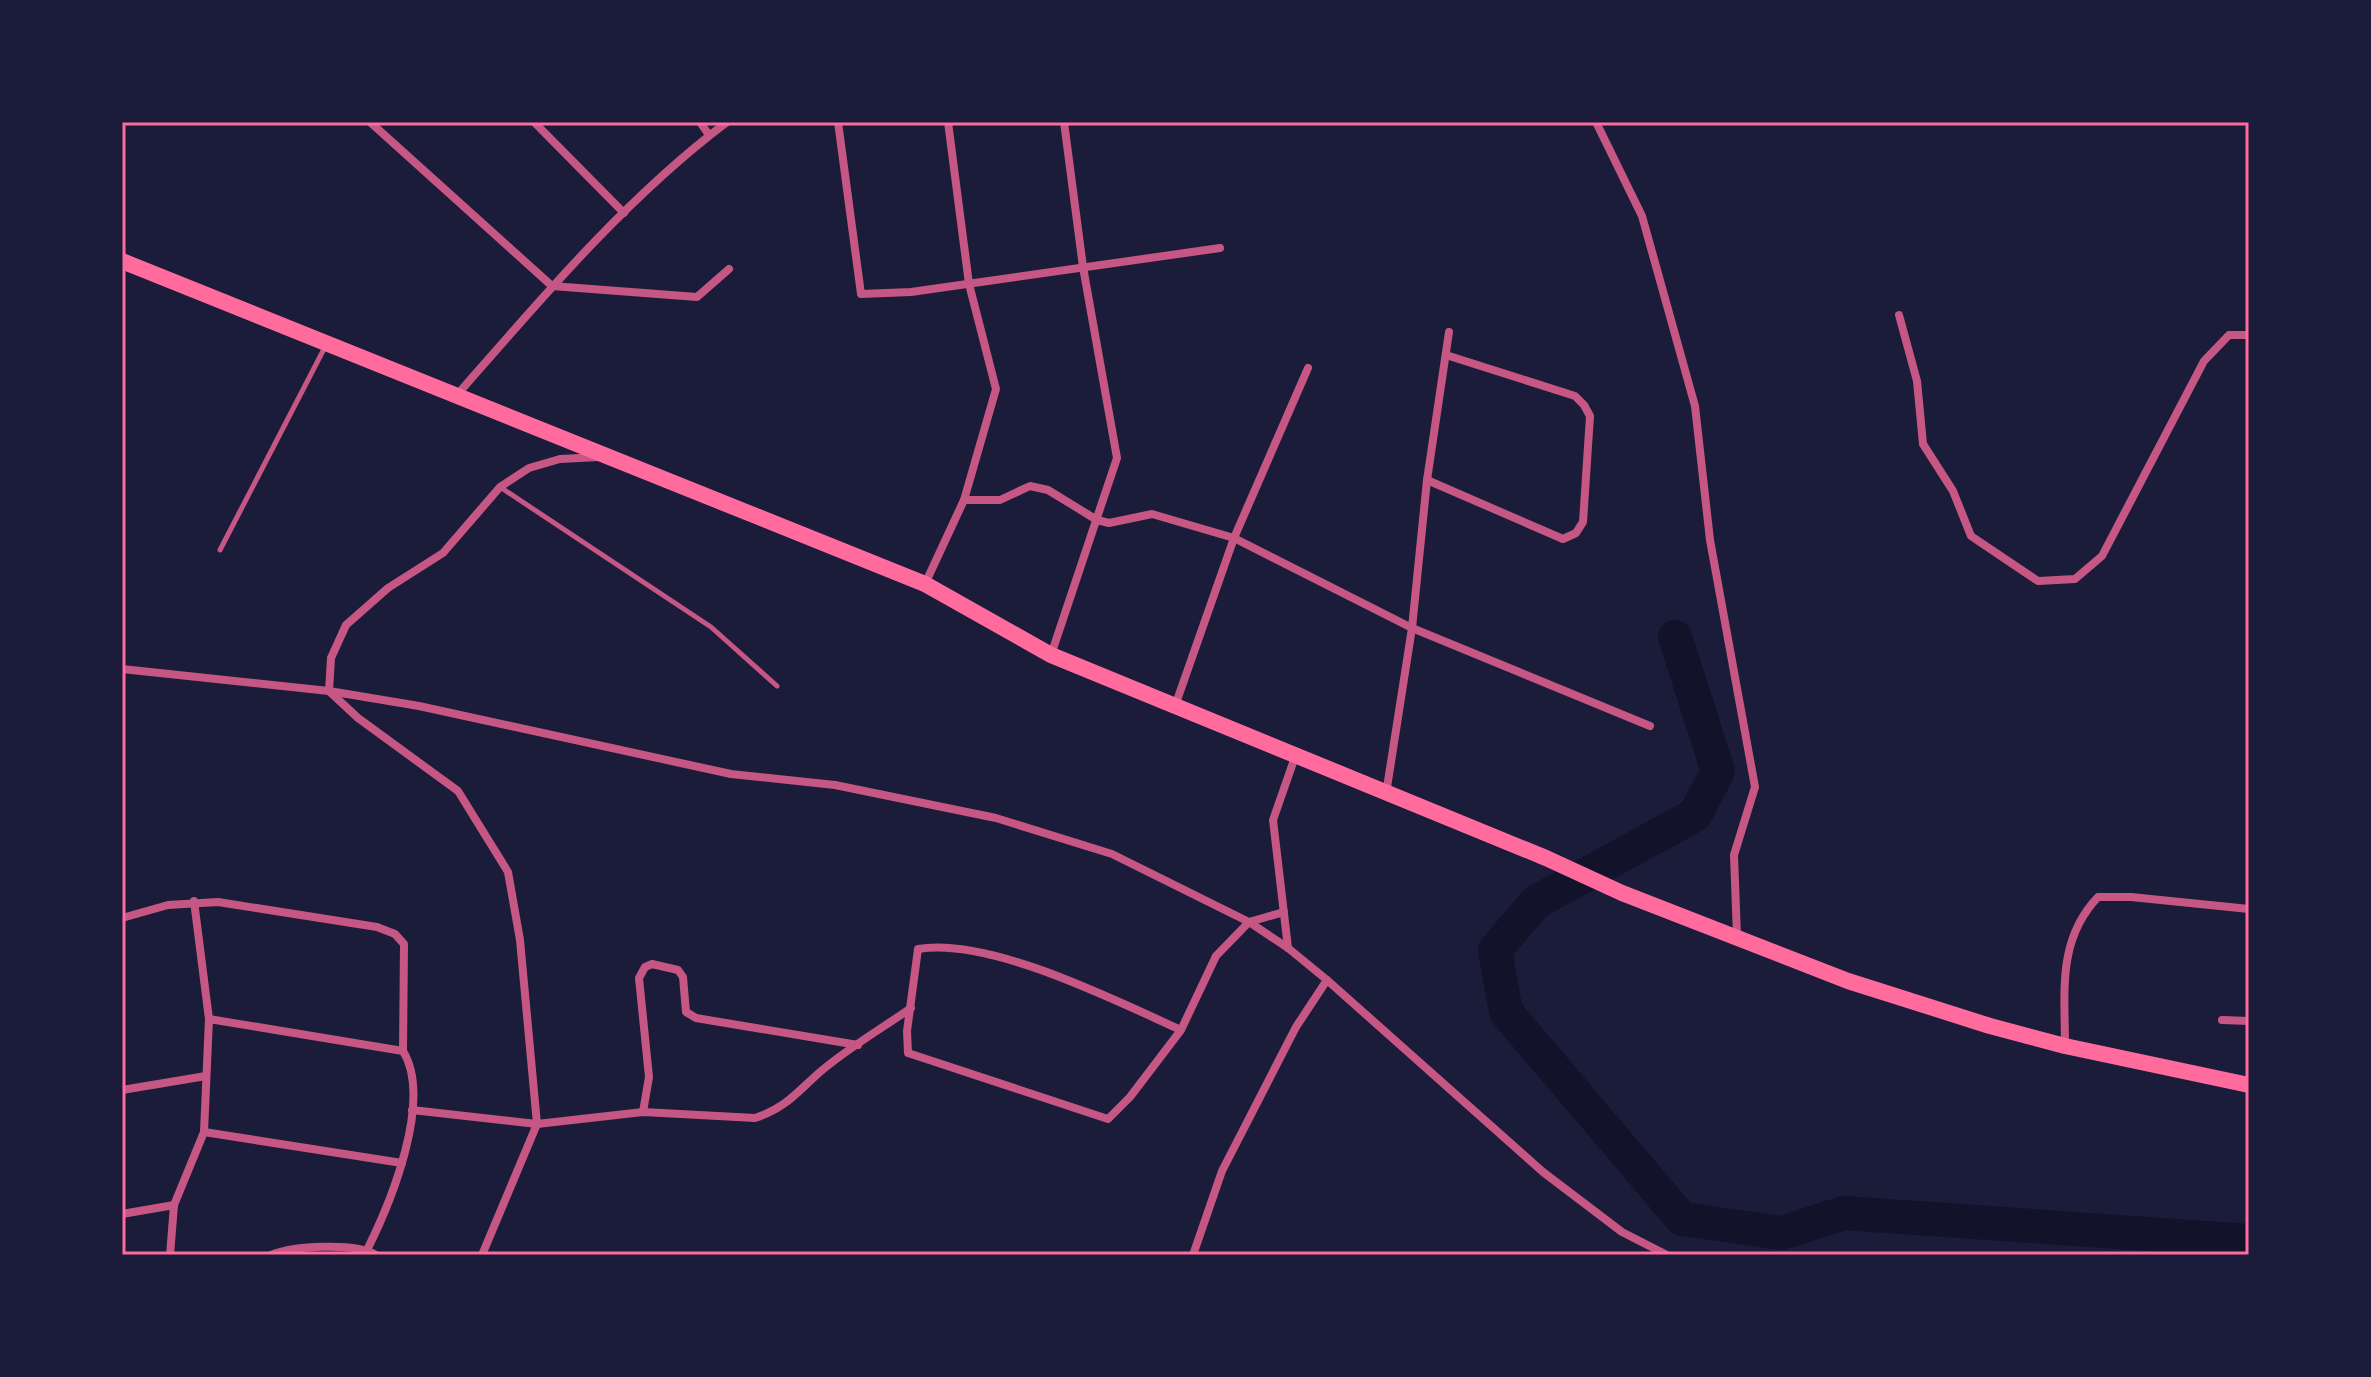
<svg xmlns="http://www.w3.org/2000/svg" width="2371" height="1377" viewBox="0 0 2371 1377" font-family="'DejaVu Sans',sans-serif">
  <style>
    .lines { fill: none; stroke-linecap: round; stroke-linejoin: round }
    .river { stroke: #12122b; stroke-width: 34 }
    .service { stroke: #c65784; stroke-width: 5 }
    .minor { stroke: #c65784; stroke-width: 8 }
    .primary { stroke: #ff6b9d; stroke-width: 16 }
    .neatline { fill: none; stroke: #ff6b9d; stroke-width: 3 }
  </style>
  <rect width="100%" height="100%" fill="#1b1b3a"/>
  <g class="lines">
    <polyline class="river" points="1675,637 1718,771 1695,815 1536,902 1495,950 1506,1012 1682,1219 1781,1233 1844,1213 2249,1241"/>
    <g class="service">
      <polyline points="500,487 711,627 777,686"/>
      <polyline points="220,550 325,347"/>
    </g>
    <g class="minor">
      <polyline points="370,122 552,286 697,297 729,269"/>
      <polyline points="534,122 624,213"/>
      <polyline points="700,122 709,135"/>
      <polyline points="838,122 861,294 911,292 1220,248"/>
      <polyline points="948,122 969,284 996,389 964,500"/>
      <polyline points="1596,122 1642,216 1695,406 1710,540 1755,787 1734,855 1737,936"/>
      <polyline points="1899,315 1917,381 1923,444 1953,491 1971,536 2038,581 2075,579 2102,556 2204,361 2229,335 2249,335"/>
      <path d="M457 395C540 300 626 198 727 122"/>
      <polyline points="1427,480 1563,539 1576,533 1583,522 1590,416 1584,405 1575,396 1446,355"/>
      <polyline points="925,584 964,500 1000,500 1030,486 1048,490 1097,520 1109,523 1152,514 1234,538 1412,628 1650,726"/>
      <polyline points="1051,655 1117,458 1083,267 1064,122"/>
      <polyline points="122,669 329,691 419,706 731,774 835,785 996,818 1112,854 1249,922 1288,948 1327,980 1543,1172 1622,1232 1667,1255"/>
      <polyline points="1175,706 1234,538 1308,368"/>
      <polyline points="1386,794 1412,628 1427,480 1449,332"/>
      <path d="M122 918 168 905 218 902 377 927 395 934 404 944 403 1051C433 1100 391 1202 367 1250"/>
      <polyline points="1288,948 1273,820 1295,757"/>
      <polyline points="209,1019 403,1051"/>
      <polyline points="2222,1020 2249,1021"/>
      <path d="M1181 1030C1114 1000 990 937 918 949L907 1031 908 1053 1108 1119 1130 1097 1181 1030 1216 956 1249 922 1284 912"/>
      <path d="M2065 1046C2065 992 2057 940 2098 897H2131L2249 909"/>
      <polyline points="122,1090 206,1076"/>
      <path d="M412 1110 537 1124 643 1112 755 1118C786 1108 797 1092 820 1072 848 1048 881 1029 911 1008"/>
      <polyline points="643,1112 649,1077 639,978 645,967 652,964 678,970 683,977 686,1012 696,1018 858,1045"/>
      <polyline points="204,1132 402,1163"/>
      <polyline points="122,1214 174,1205"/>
      <polyline points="170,1255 174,1205 204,1132 209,1019 194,901"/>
      <path d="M271 1255C292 1246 356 1242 376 1255"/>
      <polyline points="482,1255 537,1124 520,940 508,872 458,791 358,718 329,691 331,658 346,625 388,588 443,553 500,487 529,468 560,459 599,457"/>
      <polyline points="1193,1255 1222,1171 1296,1027 1327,980"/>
    </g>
    <polyline class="primary" points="122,261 925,584 1051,655 1546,858 1622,893 1848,981 1990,1026 2065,1046 2249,1085"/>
  </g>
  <rect width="2371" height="1377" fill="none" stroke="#1b1b3a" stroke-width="248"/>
  <rect x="124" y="124" width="2123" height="1129" class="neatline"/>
</svg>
